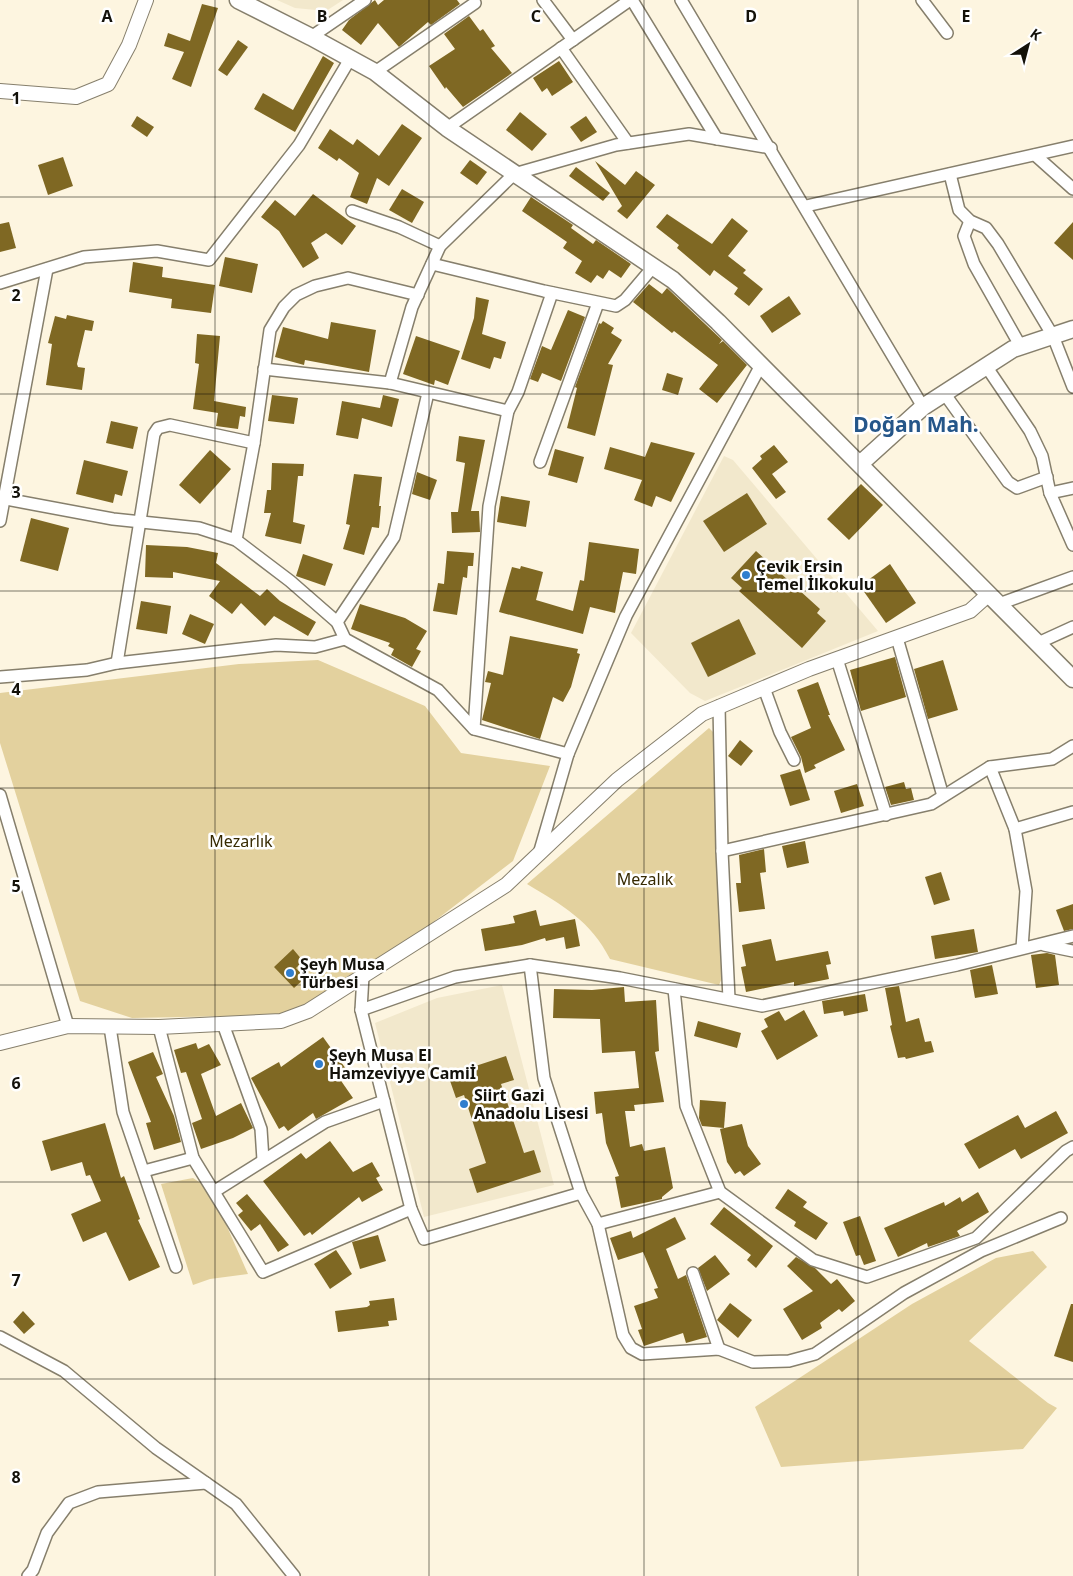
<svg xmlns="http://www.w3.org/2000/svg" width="1073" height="1576" viewBox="0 0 1073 1576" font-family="'Noto Sans',sans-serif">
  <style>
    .built { fill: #f2e8cc }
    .green { fill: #e3d19e }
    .building { fill: #7f6823 }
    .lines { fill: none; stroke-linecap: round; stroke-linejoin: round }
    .minor-casing { stroke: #867f6c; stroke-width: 14 }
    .tertiary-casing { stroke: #867f6c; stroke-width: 16 }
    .secondary-casing { stroke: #867f6c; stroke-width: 19 }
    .minor { stroke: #fff; stroke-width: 11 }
    .tertiary { stroke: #fff; stroke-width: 14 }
    .secondary { stroke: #fff; stroke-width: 16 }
    .grid { fill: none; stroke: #13110a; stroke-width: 1; stroke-opacity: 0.55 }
    .poi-dot { fill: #307ece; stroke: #fff; stroke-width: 2 }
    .labels { text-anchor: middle; stroke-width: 5; stroke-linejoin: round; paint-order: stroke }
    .poi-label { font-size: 16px; font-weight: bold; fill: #13110a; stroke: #fff; text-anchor: start }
    .park-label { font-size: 16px; fill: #372a02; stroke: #fff }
    .district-label { font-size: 21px; font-weight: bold; fill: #255689; stroke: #fff }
    .grid-label { font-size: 16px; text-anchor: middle; font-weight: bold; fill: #13110a; stroke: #fff; stroke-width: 5; stroke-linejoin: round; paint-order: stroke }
  </style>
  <rect width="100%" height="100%" fill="#fdf5e0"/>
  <g class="built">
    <polygon points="277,0 343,0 326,11 295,8"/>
    <polygon points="724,456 733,460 878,631 705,701 690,693 631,633"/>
    <polygon points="502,985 554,1185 424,1217 375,1023 437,998"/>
  </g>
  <g class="green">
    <polygon points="318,660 425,706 461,753 550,766 513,861 363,976 284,1015 132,1018 80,1001 0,743 0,693 239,664"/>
    <path d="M709 728 713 732 722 978 719 985 610 959C591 921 562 905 527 884Z"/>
    <polygon points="193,1178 207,1187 213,1195 248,1274 210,1279 193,1285 161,1184"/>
    <polygon points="1033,1251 1047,1267 969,1341 1048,1403 1057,1408 1023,1449 781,1467 755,1407 912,1304 996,1258"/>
  </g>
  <g class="building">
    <polygon points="375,0 378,5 384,0 457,0 460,4 431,25 428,22 399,47 378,23 361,45 342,30 349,20"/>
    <polygon points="202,4 218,8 191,87 172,79 184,52 164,46 168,33 190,41"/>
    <polygon points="469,16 480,31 483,29 495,46 491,48 512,73 463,107 446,87 445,89 429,66 455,49 444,34"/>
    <polygon points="238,40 248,47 227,76 218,70"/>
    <polygon points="323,56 334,63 295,132 254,109 263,93 293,110"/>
    <polygon points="559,61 573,82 552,96 547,88 542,92 533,78"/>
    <polygon points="520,112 547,134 532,151 506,130"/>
    <polygon points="137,116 154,127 147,137 131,126"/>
    <polygon points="586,116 597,132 581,142 570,127"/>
    <polygon points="402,124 422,138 389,186 377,178 367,204 350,197 359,173 339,158 337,161 318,148 330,129 353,145 357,139 379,156"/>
    <polygon points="63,157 73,186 48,195 38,165"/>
    <polygon points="470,160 487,172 477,185 460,173"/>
    <polygon points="595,161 625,185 636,171 655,185 627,219 617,211 622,206"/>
    <polygon points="576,167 610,193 603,201 569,176"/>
    <polygon points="402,189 424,202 412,223 389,210"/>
    <polygon points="313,194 356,226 342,245 326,233 311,243 319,258 303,268 279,231 261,217 275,200 295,216"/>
    <polygon points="531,197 573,225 571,228 593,244 596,240 631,264 621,278 609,270 603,279 597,275 591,283 575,273 582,261 563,248 567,242 522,211"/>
    <polygon points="667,214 712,244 732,218 748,231 728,256 746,270 743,273 763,289 749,306 734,294 738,288 714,270 710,276 677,248 679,245 656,227"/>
    <polygon points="9,222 16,248 0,252 0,224"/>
    <polygon points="1073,222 1073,260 1054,243"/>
    <polygon points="225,257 258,264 252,293 219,286"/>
    <polygon points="133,262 163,267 162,277 215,285 211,313 171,308 172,299 129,292"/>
    <polygon points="649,284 662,294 667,288 722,340 719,344 723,341 747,365 717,403 699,389 718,365 674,331 672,333 633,302"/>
    <polygon points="789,296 801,314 772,333 760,316"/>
    <polygon points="476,297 489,300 482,334 506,342 501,359 494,357 490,369 461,359 474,318"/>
    <polygon points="568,310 585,317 561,381 542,373 538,382 530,379 542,346 551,350"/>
    <polygon points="67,315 94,321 92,331 85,330 77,364 78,367 85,368 82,390 46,385 52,344 48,343 55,316 66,319"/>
    <polygon points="603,321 614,328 611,333 622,340 608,364 613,365 595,436 567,428 577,388 575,387 599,323 601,324"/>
    <polygon points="331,322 376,330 369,372 305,360 304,365 275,357 283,327 328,339"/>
    <polygon points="197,334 220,336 214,401 246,407 245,417 240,416 238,429 216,426 218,413 193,409 199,364 195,363"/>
    <polygon points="416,336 460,351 448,385 435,380 434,385 403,374"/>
    <polygon points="667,373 683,378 678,395 662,390"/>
    <polygon points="272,395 298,398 294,424 268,421"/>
    <polygon points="383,395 399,399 392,427 362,418 358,439 336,435 342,401 380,408"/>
    <polygon points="111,421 138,427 133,449 106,443"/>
    <polygon points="459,436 485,440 471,511 479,511 480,532 452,533 451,512 458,512 465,463 456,461"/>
    <polygon points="651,442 695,453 671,502 656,496 652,507 634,500 642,480 604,469 610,447 645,457"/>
    <polygon points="774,445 788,462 772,474 786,492 776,499 752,468 762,459 760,456"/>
    <polygon points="555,449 584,457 577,483 548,475"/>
    <polygon points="210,450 231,469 200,504 179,485"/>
    <polygon points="84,460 128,471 122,496 115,494 113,503 76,494"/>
    <polygon points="272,463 304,464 303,476 298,476 293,522 305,525 301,544 265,536 271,513 264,513 267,490 271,490"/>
    <polygon points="417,472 437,480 430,500 412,494"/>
    <polygon points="354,474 382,477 379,506 381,506 379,528 372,527 364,555 343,549 350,525 346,524"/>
    <polygon points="861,484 883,505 849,540 827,519"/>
    <polygon points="747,493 767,524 724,552 703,521"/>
    <polygon points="501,496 530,501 526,527 497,522"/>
    <polygon points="31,518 69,528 58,571 20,561"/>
    <polygon points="589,542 639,549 636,574 623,572 615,613 590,607 583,634 499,612 512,567 520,569 521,566 543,572 536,600 573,611 580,580 584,581"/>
    <polygon points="146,545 187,547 218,553 216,563 260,596 267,589 280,601 316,622 308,636 274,616 265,626 241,603 232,614 209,596 220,581 173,572 173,578 145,577"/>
    <polygon points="447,551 474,553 473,566 468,566 467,578 463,577 457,615 433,611 438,583 444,584"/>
    <polygon points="756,551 820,609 817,613 826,621 802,648 739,591 742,588 731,578"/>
    <polygon points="303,554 333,564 325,586 296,576"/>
    <polygon points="890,564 916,603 886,623 860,586"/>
    <polygon points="141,601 171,606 167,634 136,629"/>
    <polygon points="360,604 405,618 427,631 416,649 421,651 412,667 391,655 394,649 388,646 390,643 351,629"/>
    <polygon points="190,614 214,624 205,644 182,634"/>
    <polygon points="739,619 756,654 708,677 691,643"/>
    <polygon points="510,636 578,649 577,653 580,654 571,687 563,702 553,697 540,739 482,720 491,683 485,682 488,671 503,675"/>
    <polygon points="895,657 906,697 861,711 850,670"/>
    <polygon points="943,660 958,710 928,719 914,669"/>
    <polygon points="818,682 830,715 828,715 845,750 814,765 816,768 805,773 801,757 791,737 811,728 797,690"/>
    <polygon points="740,740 753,751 741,766 728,756"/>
    <polygon points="800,769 810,800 790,806 780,775"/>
    <polygon points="904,782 906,789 911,788 914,800 891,805 885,787"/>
    <polygon points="857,784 864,806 841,813 834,791"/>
    <polygon points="805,841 809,863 787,868 782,846"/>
    <polygon points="764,849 766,872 760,873 765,909 739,912 736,883 741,883 739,855"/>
    <polygon points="941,872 950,900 934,905 925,877"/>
    <polygon points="1073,904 1073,929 1064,931 1056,910"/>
    <polygon points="536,910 540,926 575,919 580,946 566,949 564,937 546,941 545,938 522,945 485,951 481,929 515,923 513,916"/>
    <polygon points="974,929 978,952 935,959 931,936"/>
    <polygon points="771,939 776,961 828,951 831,964 826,965 829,979 794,986 794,982 746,992 741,967 746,966 742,945"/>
    <polygon points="293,949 303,961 296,968 305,978 294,988 274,967"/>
    <polygon points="1047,953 1055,955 1059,985 1036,988 1031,955"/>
    <polygon points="992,965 998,994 975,998 970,970"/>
    <polygon points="899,986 906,1022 919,1018 925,1042 931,1041 934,1052 906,1059 905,1057 898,1058 890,1026 892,1025 885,988"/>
    <polygon points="624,987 625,1002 656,1000 659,1051 655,1052 664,1102 634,1105 635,1111 625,1111 630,1147 642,1144 644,1151 665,1147 673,1188 662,1197 662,1199 621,1208 615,1177 619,1176 606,1143 602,1113 596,1114 594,1092 639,1088 635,1051 602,1053 600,1019 553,1018 554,989 592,990"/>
    <polygon points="865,994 868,1011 844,1016 843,1011 824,1014 822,1001"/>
    <polygon points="804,1010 818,1036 777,1060 761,1031 768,1027 764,1019 779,1011 785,1021"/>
    <polygon points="698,1021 741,1033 737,1048 694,1036"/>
    <polygon points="323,1037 346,1069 337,1075 353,1098 316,1119 313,1113 288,1131 284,1126 279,1129 251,1078 279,1062 281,1067"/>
    <polygon points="196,1043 198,1049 209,1044 221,1065 201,1074 216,1116 241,1103 253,1128 233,1138 201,1149 192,1123 202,1119 186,1072 181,1073 174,1050"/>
    <polygon points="153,1052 163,1074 156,1077 174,1116 181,1142 154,1150 146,1123 151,1122 128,1062"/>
    <polygon points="506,1056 514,1080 501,1084 524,1153 534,1150 541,1172 477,1193 469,1169 486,1163 464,1095 456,1098 448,1075"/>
    <polygon points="700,1100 726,1102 724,1128 702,1126 699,1118"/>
    <polygon points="1056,1111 1068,1133 1021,1159 1015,1149 979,1169 964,1144 1018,1115 1025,1128"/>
    <polygon points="105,1123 121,1178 124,1176 140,1219 138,1220 160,1267 129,1281 106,1232 83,1242 71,1214 101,1201 90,1175 86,1176 82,1162 51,1171 42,1141"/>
    <polygon points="742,1124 748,1146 761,1164 744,1176 740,1171 735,1174 727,1162 720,1129"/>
    <polygon points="330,1141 353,1172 372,1162 380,1176 376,1178 383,1190 362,1202 359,1197 312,1235 310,1232 304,1236 263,1181 301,1153 306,1159"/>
    <polygon points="788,1189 807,1202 803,1207 828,1223 816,1240 794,1226 796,1222 775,1208"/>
    <polygon points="978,1192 989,1212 957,1231 960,1236 928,1247 927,1243 898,1257 884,1228 944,1202 945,1206 960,1197 962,1202"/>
    <polygon points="247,1194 267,1218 289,1245 278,1252 260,1224 251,1231 238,1215 243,1211 236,1203"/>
    <polygon points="724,1207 773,1246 756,1268 747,1260 751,1255 710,1224"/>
    <polygon points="860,1216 876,1261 864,1265 860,1255 856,1256 843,1222"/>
    <polygon points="675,1217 686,1239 666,1249 678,1279 686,1275 707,1337 686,1343 683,1333 644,1346 638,1330 642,1329 634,1306 658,1298 654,1289 658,1288 643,1252 618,1260 610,1238 631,1231 633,1238"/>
    <polygon points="378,1235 386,1261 360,1269 352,1242"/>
    <polygon points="336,1250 352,1274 330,1289 314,1264"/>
    <polygon points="715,1255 730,1274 707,1291 698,1268"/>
    <polygon points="796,1257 815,1268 831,1284 837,1279 855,1301 842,1312 839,1309 820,1323 822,1328 802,1340 783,1309 813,1291 787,1266"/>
    <polygon points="394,1298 397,1320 388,1321 389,1326 338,1332 335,1311 367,1307 370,1305 369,1301"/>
    <polygon points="730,1303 752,1320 738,1338 717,1320"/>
    <polygon points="1071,1304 1073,1304 1073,1362 1054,1356"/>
    <polygon points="23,1311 35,1324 24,1334 13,1322"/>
  </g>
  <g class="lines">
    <defs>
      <g id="minor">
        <polyline points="543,0 573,40"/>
        <polyline points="632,0 717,139"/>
        <polyline points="681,0 923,407"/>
        <polyline points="922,0 947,33"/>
        <polyline points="311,37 365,0"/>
        <polyline points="561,48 628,143"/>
        <polyline points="375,72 475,3"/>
        <polyline points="447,128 630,0"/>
        <polyline points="1035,155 1073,189"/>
        <polyline points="950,174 959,210 970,221 986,228 998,244 1053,336 1073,387"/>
        <polyline points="806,206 1073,146"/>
        <polyline points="352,211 399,227 440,246"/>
        <polyline points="970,221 964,236 974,264 1021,347"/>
        <polyline points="432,264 544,291 616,306 625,300 653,267"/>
        <polyline points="0,283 84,257 157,251 209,260 299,145 350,59"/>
        <polyline points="986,366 1030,431 1042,456 1050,493"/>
        <polyline points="264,369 390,383 508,411"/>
        <polyline points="390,383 412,307 440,246 514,174 616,145 689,134 771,148"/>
        <polyline points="944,393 1008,482 1017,488 1047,477"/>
        <polyline points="540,462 598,303"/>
        <polyline points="1073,488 1050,493 1073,545"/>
        <polyline points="0,498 113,519 199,528 236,540 290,581 337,622 345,639 438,690 474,729 568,754 539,854"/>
        <polyline points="0,521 47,269"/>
        <polyline points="236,540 254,443 270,330 284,307 296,295 315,286 348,278 418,295"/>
        <polyline points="999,604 1073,577"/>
        <polyline points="337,622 394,537 428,393"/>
        <polyline points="897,638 943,796"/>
        <polyline points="1038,643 1073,627"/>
        <polyline points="837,659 886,815"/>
        <polyline points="117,663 154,434 158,428 170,425 254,443"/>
        <polyline points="0,677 87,670 117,663 276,645 315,647 345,639"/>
        <polyline points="764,688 780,732 794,760"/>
        <polyline points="719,706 722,851 729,999"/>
        <polyline points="474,729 489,506 508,411 518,392 552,293"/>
        <polyline points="568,754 626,616 761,365"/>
        <polyline points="990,767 1015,829 1026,891 1022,948"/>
        <polyline points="0,795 68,1026"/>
        <polyline points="1015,829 1073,812"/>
        <polyline points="722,851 931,804 990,767 1052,759 1073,746"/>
        <polyline points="1044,945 1073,951"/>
        <polyline points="530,965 544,1078 581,1193 598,1224 623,1335 631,1348 642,1354 719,1349 753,1362 789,1361 815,1354 904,1293 981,1251 1061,1218"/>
        <polyline points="363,976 361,1010 411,1209"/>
        <polyline points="674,989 686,1106 720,1192 813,1260 867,1277 976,1238 1066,1151 1073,1147"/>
        <polyline points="361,1010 455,977 530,965 620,978 762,1006 957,965 1073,936"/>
        <polyline points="223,1024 261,1129 263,1160"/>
        <polyline points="110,1027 123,1112 176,1267"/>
        <polyline points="159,1027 193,1158 263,1272 411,1209 424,1239 581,1193"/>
        <polyline points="144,1171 193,1158"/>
        <polyline points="215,1191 325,1122 384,1101"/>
        <polyline points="598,1224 720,1192"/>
        <polyline points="693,1273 719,1349"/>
        <polyline points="0,1337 64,1371 156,1448 236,1504 294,1576"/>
        <polyline points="28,1576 33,1570 47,1533 69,1503 98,1492 206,1483"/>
      </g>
      <g id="tertiary">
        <polyline points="0,91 76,97 108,84 129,45 146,0"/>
        <polyline points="0,1043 68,1026 159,1027 281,1021 308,1011 506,885 617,780 702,714 809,669 970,611 989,594"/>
      </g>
      <g id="secondary">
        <polyline points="238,0 311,37 375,72 447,128 673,280 718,322 1073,679"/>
        <polyline points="860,464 923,407 1013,349 1073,329"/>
      </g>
    </defs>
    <use href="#minor" class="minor-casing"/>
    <use href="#tertiary" class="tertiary-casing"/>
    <use href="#secondary" class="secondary-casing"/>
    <use href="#minor" class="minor"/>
    <use href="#tertiary" class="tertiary"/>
    <use href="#secondary" class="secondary"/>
  </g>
  <path class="grid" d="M215 0V1576M429 0V1576M644 0V1576M858 0V1576M0 197H1073M0 394H1073M0 591H1073M0 788H1073M0 985H1073M0 1182H1073M0 1379H1073"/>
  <g class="poi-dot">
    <circle cx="746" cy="575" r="5"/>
    <circle cx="290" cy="973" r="5"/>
    <circle cx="319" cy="1064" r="5"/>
    <circle cx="464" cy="1104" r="5"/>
  </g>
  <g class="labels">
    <g class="poi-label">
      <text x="756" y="572">Çevik Ersin<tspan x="756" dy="18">Temel İlkokulu</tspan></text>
      <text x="300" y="970">Şeyh Musa<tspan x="300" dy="18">Türbesi</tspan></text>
      <text x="329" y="1061">Şeyh Musa El<tspan x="329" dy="18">Hamzeviyye Camiİ</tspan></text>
      <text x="474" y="1101">Siirt Gazi<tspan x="474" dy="18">Anadolu Lisesi</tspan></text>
    </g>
    <g class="park-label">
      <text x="241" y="847">Mezarlık</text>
      <text x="645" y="885">Mezalık</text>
    </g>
    <g class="district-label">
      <text x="916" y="432">Doğan Mah.</text>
    </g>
  </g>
  <g class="grid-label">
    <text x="107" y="22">A</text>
    <text x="322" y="22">B</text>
    <text x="536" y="22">C</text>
    <text x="751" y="22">D</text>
    <text x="966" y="22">E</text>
    <text x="16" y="104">1</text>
    <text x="16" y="301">2</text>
    <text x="16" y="498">3</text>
    <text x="16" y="695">4</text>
    <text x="16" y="892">5</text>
    <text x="16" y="1089">6</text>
    <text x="16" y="1286">7</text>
    <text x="16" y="1483">8</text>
  </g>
  <g transform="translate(1028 45) rotate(36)" stroke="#ffffff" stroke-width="4" paint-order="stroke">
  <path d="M0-4L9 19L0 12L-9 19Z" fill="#13110a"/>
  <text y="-8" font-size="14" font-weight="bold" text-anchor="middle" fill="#13110a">K</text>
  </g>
</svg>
